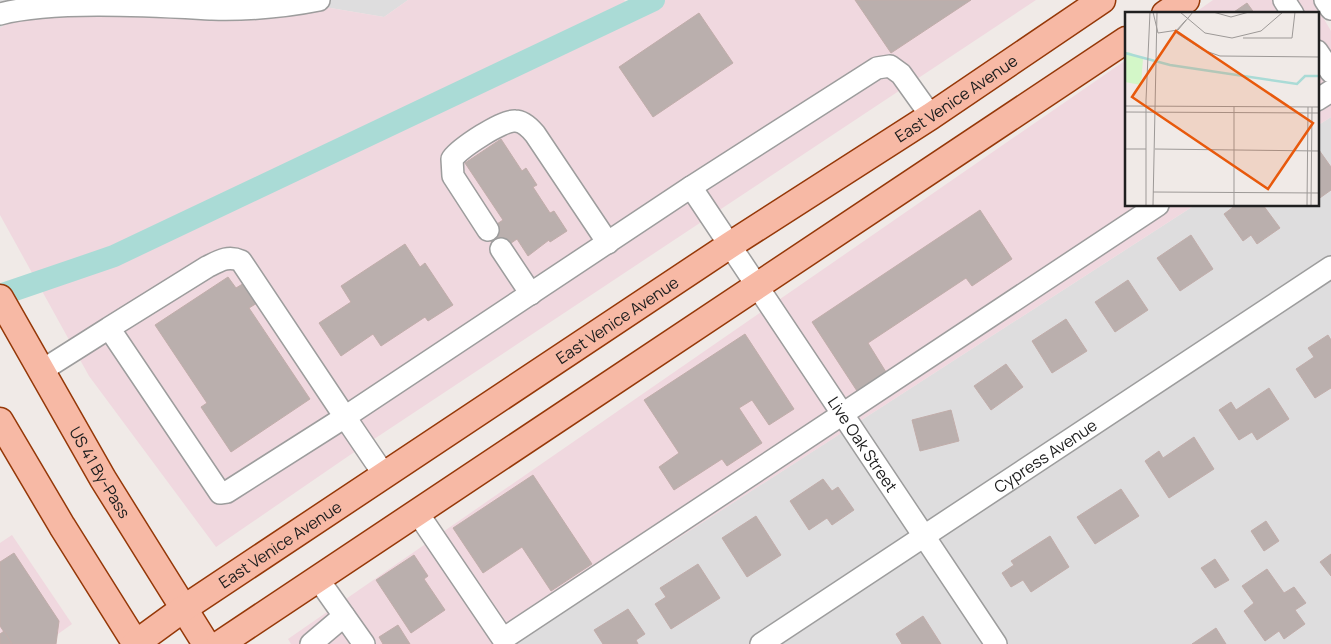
<svg xmlns="http://www.w3.org/2000/svg" width="1331" height="644" viewBox="0 0 1331 644" font-family="Manrope,sans-serif">
  <style>
    .residential { fill: #deddde }
    .commercial { fill: #f0d8df }
    .lines { fill: none; stroke-linecap: round; stroke-linejoin: round }
    .canal { stroke: #aadbd6; stroke-width: 22 }
    .building { fill: #baafad; stroke: #c1adaa }
    .minor-casing { stroke: #9d9d9d; stroke-width: 24 }
    .major-casing { stroke: #953808; stroke-width: 29 }
    .minor { stroke: #fff; stroke-width: 21 }
    .major { stroke: #f7b9a5; stroke-width: 26 }
    .labels { text-anchor: middle; stroke-width: 4; stroke-linejoin: round; paint-order: stroke }
    .street-label { font-size: 16px; fill: #202020; stroke: #fff }
    .inset-river { fill: none; stroke: #aadbd6; stroke-width: 2.5 }
    .inset-road { fill: none; stroke: #9d9997; stroke-width: 1 }
    .view { fill: #e8590c; fill-opacity: 0.15; stroke: #e8590c; stroke-width: 2.5 }
    .inset-edge { fill: none; stroke: #202020; stroke-width: 2.5 }
  </style>
  <rect width="100%" height="100%" fill="#f0eae7"/>
  <g class="residential">
    <polygon points="0,0 408,0 384,17 283,0 32,6 0,28"/>
    <polygon points="1331,117 1331,644 514,644 1195,205 1317,205 1317,126"/>
  </g>
  <g class="commercial">
    <polygon points="283,0 384,17 408,0 624,0 633,11 639,11 657,0 1036,0 350,455 216,547 89,376 0,215 0,28 32,6"/>
    <polygon points="1213,0 1313,0 1331,31 1331,117 1317,126 1317,14 1193,14"/>
    <polygon points="1126,60 1126,205 1195,205 514,644 291,644 288,639"/>
    <polygon points="12,535 72,624 44,644 0,644 0,543"/>
  </g>
  <g class="lines">
    <polyline class="canal" points="0,295 114,256 654,0"/>
  </g>
  <g class="building">
    <polygon points="855,0 971,0 891,53"/>
    <polygon points="1247,3 1255,14 1231,14"/>
    <polygon points="699,13 733,63 653,117 619,67"/>
    <polygon points="501,139 522,171 526,168 537,185 533,187 550,213 554,211 567,231 550,242 549,240 528,256 517,239 498,252 485,232 503,220 465,163"/>
    <polygon points="1319,150 1331,167 1331,190 1317,200 1317,152"/>
    <polygon points="1236,205 1263,205 1280,228 1257,244 1251,235 1243,241 1224,214"/>
    <polygon points="980,210 1012,259 972,286 966,278 868,343 886,372 857,391 812,322"/>
    <polygon points="1191,235 1213,269 1180,291 1157,258"/>
    <polygon points="405,244 420,267 425,263 453,305 428,321 425,317 381,346 373,334 341,356 319,323 351,302 341,286"/>
    <polygon points="228,277 236,288 249,280 262,300 249,308 310,399 231,452 201,407 207,403 155,325"/>
    <polygon points="1128,280 1148,310 1115,332 1095,302"/>
    <polygon points="1066,319 1087,351 1052,373 1032,341"/>
    <polygon points="745,334 794,409 769,425 752,400 739,408 762,443 727,466 722,459 674,490 659,467 679,453 644,400"/>
    <polygon points="1328,335 1331,340 1331,388 1315,398 1296,369 1314,357 1308,348"/>
    <polygon points="1006,364 1023,387 991,410 974,386"/>
    <polygon points="1269,388 1289,419 1257,440 1252,432 1239,440 1219,410 1231,402 1236,410"/>
    <polygon points="951,410 959,441 920,451 912,420"/>
    <polygon points="1194,437 1214,469 1169,498 1145,461 1159,451 1163,458"/>
    <polygon points="533,475 592,564 551,591 522,547 483,573 453,528"/>
    <polygon points="823,479 832,491 838,487 854,510 832,525 827,518 809,530 790,501"/>
    <polygon points="1121,489 1139,516 1095,544 1077,517"/>
    <polygon points="756,516 781,555 747,577 722,538"/>
    <polygon points="1266,521 1279,541 1264,551 1251,531"/>
    <polygon points="1050,536 1069,567 1031,592 1023,580 1011,587 1002,573 1014,565 1011,561"/>
    <polygon points="14,553 59,621 56,644 12,644 0,626 0,562"/>
    <polygon points="1331,554 1331,576 1320,562"/>
    <polygon points="414,555 428,576 424,579 445,610 411,633 376,580"/>
    <polygon points="1215,559 1229,580 1215,588 1201,568"/>
    <polygon points="698,564 720,598 671,629 655,604 666,597 660,588"/>
    <polygon points="1267,569 1284,593 1294,587 1306,603 1295,610 1305,624 1284,639 1279,631 1265,641 1244,611 1254,603 1242,586"/>
    <polygon points="628,609 645,634 636,640 638,644 603,644 594,630"/>
    <polygon points="923,616 941,644 902,644 896,634"/>
    <polygon points="398,625 410,644 383,644 379,637"/>
    <polygon points="1216,628 1226,644 1192,644"/>
    <polygon points="4,631 12,644 0,644 0,634"/>
  </g>
  <g class="lines">
    <defs>
      <g id="minor">
        <polyline points="1284,0 1293,14"/>
        <polyline points="1325,0 1331,9"/>
        <path d="M0 14C54 0 152 6 212 9 248 10 284 7 319 0"/>
        <polyline points="1317,51 1331,72"/>
        <polyline points="1317,100 1331,91"/>
        <polyline points="691,187 877,68 890,66 901,74 931,116"/>
        <path d="M488 230 453 176 452 159C460 148 502 120 515 121 523 121 530 128 535 134L608 243"/>
        <polyline points="501,249 531,294"/>
        <path d="M41 371 109 328 220 493 227 492 345 417 241 261C228 255 219 261 207 267L109 328"/>
        <path id="s1" d="M385 476 345 417 691 187 996 644"/>
        <polyline points="417,512 503,639 1158,205"/>
        <polyline points="318,579 364,644"/>
        <polyline points="311,644 344,616"/>
        <path id="s2" d="M761 644 1331 267"/>
      </g>
      <g id="major">
        <polyline points="1165,14 1186,0"/>
        <path id="s3" d="M0 298 103 479 206 644"/>
        <polyline points="0,421 62,526 136,644"/>
        <path id="s4" d="M135 644 183 609 730 245 931 116 1102 0"/>
        <polyline points="220,644 1126,40"/>
      </g>
    </defs>
    <use href="#minor" class="minor-casing"/>
    <use href="#major" class="major-casing"/>
    <use href="#minor" class="minor"/>
    <use href="#major" class="major"/>
  </g>
  <g class="labels">
    <g class="street-label">
      <text dy="6" stroke="none"><textPath href="#s4" startOffset="986">East Venice Avenue</textPath></text>
      <text dy="6" stroke="none"><textPath href="#s4" startOffset="581">East Venice Avenue</textPath></text>
      <text dy="6" stroke="none"><textPath href="#s1" startOffset="796">Live Oak Street</textPath></text>
      <text dy="6" stroke="none"><textPath href="#s2" startOffset="341">Cypress Avenue</textPath></text>
      <text dy="6" stroke="none"><textPath href="#s3" startOffset="201">US 41 By-Pass</textPath></text>
      <text dy="6" stroke="none"><textPath href="#s4" startOffset="176">East Venice Avenue</textPath></text>
    </g>
  </g>
  <g transform="translate(1125 12)">
    <rect width="194" height="194" fill="#f0eae7"/>
    <path d="M4 40 18 47 16 73 0 70V41Z" fill="#d3f7c8"/>
    <path class="inset-river" d="M0 41 45 53 172 72 180 64H194"/>
    <path class="inset-road" d="M28 0 33 21M55 0 80 21 107 26 136 19 158 0M88 0 106 5 124 0M50 20 78 38 95 44 194 45M50 20 61 8M33 21 53 18 68 0M118 26H167L170 0M0 94 194 95M0 100 194 101M0 137H21M30 137 194 139M28 180 194 181M21 193V88L25 0M28 193 32 0M109 193V94M182 193 183 95M186 193 187 95"/>
    <path class="view" d="M51 19 188 111 143 177 7 85Z"/>
    <rect width="194" height="194" class="inset-edge"/>
  </g>
</svg>
